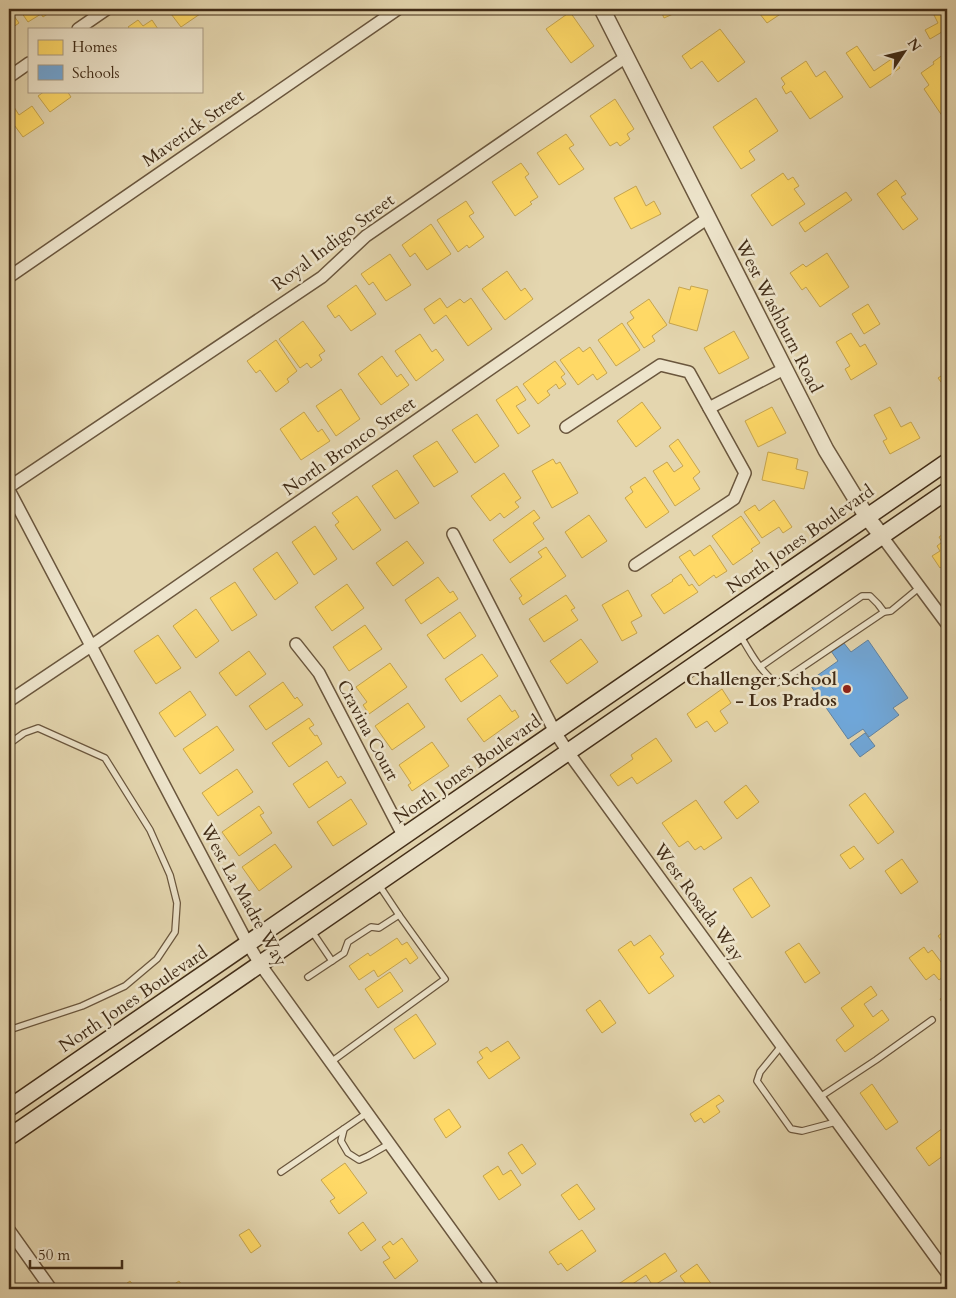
<svg xmlns="http://www.w3.org/2000/svg" width="956" height="1298" viewBox="0 0 956 1298" font-family="Cardo,serif">
  <style>
    .homes { fill: #ffd966; stroke: #c6a54e }
    .schools { fill: #6fa8dc; stroke: #6183a1 }
    .lines { fill: none; stroke-linecap: round; stroke-linejoin: round }
    .service-casing { stroke: #6a563d; stroke-width: 8 }
    .minor-casing { stroke: #6a563d; stroke-width: 14 }
    .tertiary-casing { stroke: #6a563d; stroke-width: 18 }
    .secondary-casing { stroke: #412c17; stroke-width: 19 }
    .service { stroke: #ede4cb; stroke-width: 5.5 }
    .minor { stroke: #ede4cb; stroke-width: 11 }
    .tertiary { stroke: #ede4cb; stroke-width: 15 }
    .secondary { stroke: #ede4cb; stroke-width: 16 }
    .poi-dot { fill: #8f2418; stroke: #ede4cb; stroke-width: 2 }
    .labels { text-anchor: middle; stroke-width: 5; stroke-linejoin: round; paint-order: stroke }
    .street-label { font-size: 18px; fill: #412c17; stroke: #ede4cb }
    .poi-label { font-size: 18px; font-weight: bold; fill: #412c17; stroke: #ede4cb; text-anchor: end }
  </style>
  <rect width="100%" height="100%" fill="#e4d6af"/>
  <filter id="stains"><feTurbulence type="fractalNoise" baseFrequency=".004" numOctaves="4"/><feColorMatrix values="0 0 0 0 .2 0 0 0 0 .09 0 0 0 0 .02 0 0 0 .5 -.17"/></filter>
  <radialGradient id="worn" r=".72"><stop offset=".6" stop-color="#630" stop-opacity="0"/><stop offset="1" stop-color="#630" stop-opacity=".3"/></radialGradient>
  <g class="homes">
    <polygon points="9,9 19,23 9,30"/>
    <polygon points="19,9 51,9 52,11 43,17 41,14 28,22"/>
    <polygon points="169,9 196,9 200,14 181,27 168,10"/>
    <polygon points="660,9 679,9 680,11 664,18"/>
    <polygon points="756,9 788,9 767,23"/>
    <polygon points="931,9 947,9 947,29 930,39 925,30 938,23"/>
    <polygon points="570,12 594,46 571,63 546,29"/>
    <polygon points="138,20 143,26 152,20 158,29 130,29 128,27"/>
    <polygon points="720,29 745,62 718,82 702,61 691,69 682,56"/>
    <polygon points="857,46 874,71 893,58 900,68 870,88 846,53"/>
    <polygon points="947,52 947,123 924,89 929,85 921,73 934,64 933,62"/>
    <polygon points="806,61 816,77 825,71 843,97 810,119 791,91 786,94 782,87 785,84 781,78"/>
    <polygon points="45,91 67,91 71,97 50,112 38,96"/>
    <polygon points="756,98 778,131 749,151 755,160 741,169 713,127"/>
    <polygon points="615,99 634,129 627,134 630,139 620,146 617,142 610,146 590,116"/>
    <polygon points="32,106 44,123 23,137 12,122 11,122 9,119 9,111 14,107 19,115"/>
    <polygon points="566,134 574,145 569,148 584,169 559,185 537,153"/>
    <polygon points="521,163 529,174 525,177 538,197 530,202 532,204 515,216 492,182"/>
    <polygon points="783,173 788,180 793,177 799,186 794,189 805,204 772,226 751,195"/>
    <polygon points="896,180 906,194 901,197 918,219 903,230 877,194"/>
    <polygon points="636,186 646,206 654,201 661,214 631,229 614,198"/>
    <polygon points="846,192 852,200 805,232 799,223"/>
    <polygon points="466,201 474,213 469,216 484,237 469,248 467,245 458,252 437,220"/>
    <polygon points="431,224 451,254 427,270 415,253 410,257 402,245"/>
    <polygon points="827,253 849,287 820,307 806,287 802,290 790,273 803,264 806,267"/>
    <polygon points="390,254 411,285 386,301 373,282 369,285 361,274"/>
    <polygon points="507,271 521,291 525,288 533,299 505,320 482,289"/>
    <polygon points="356,285 376,314 351,331 339,315 335,318 327,306"/>
    <polygon points="691,286 708,290 697,331 669,323 679,287 690,290"/>
    <polygon points="440,298 447,308 460,299 464,303 471,298 492,329 468,346 446,315 434,324 424,309"/>
    <polygon points="649,299 667,325 652,336 655,341 644,348 627,323 634,318 630,312"/>
    <polygon points="868,304 880,324 864,334 852,314"/>
    <polygon points="303,321 325,351 319,355 322,360 311,368 307,363 300,368 279,339"/>
    <polygon points="622,323 640,350 616,366 598,340"/>
    <polygon points="734,331 749,358 719,374 704,348"/>
    <polygon points="851,333 860,347 865,344 877,364 851,380 845,369 850,366 836,342"/>
    <polygon points="420,334 432,352 436,349 444,360 416,381 395,351"/>
    <polygon points="276,340 297,371 287,379 289,382 276,392 260,370 256,373 247,361"/>
    <polygon points="579,347 583,352 590,347 607,373 597,380 593,374 578,385 560,360"/>
    <polygon points="382,356 397,377 401,374 409,385 381,405 358,374"/>
    <polygon points="555,361 565,374 561,377 566,384 559,389 556,384 547,391 550,395 538,404 523,384"/>
    <polygon points="947,372 947,390 938,378"/>
    <polygon points="517,386 526,400 516,406 530,426 518,434 496,400"/>
    <polygon points="341,389 360,419 336,436 316,406"/>
    <polygon points="642,402 661,428 636,447 617,421"/>
    <polygon points="772,407 786,433 758,447 745,421"/>
    <polygon points="890,407 901,427 911,422 920,438 890,454 883,441 887,439 874,415"/>
    <polygon points="304,412 318,432 322,429 330,441 301,460 280,429"/>
    <polygon points="477,414 499,446 475,463 452,430"/>
    <polygon points="678,439 700,472 693,478 700,489 675,506 653,471 667,462 674,472 683,466 669,446"/>
    <polygon points="437,441 458,472 434,487 413,456"/>
    <polygon points="768,452 798,459 796,469 808,472 804,489 762,480"/>
    <polygon points="553,459 556,464 560,462 578,493 552,508 532,471"/>
    <polygon points="397,470 419,503 395,519 372,486"/>
    <polygon points="504,473 521,498 515,502 519,507 504,518 500,513 490,521 471,496"/>
    <polygon points="645,477 669,512 646,528 625,498 633,492 630,487"/>
    <polygon points="357,496 381,530 353,550 335,525 339,522 332,513"/>
    <polygon points="774,500 792,527 783,533 779,527 762,538 744,512 755,505 759,511"/>
    <polygon points="534,510 540,518 533,523 544,539 510,563 493,540"/>
    <polygon points="589,515 607,541 582,558 565,532"/>
    <polygon points="741,516 760,543 751,549 753,551 733,565 712,536"/>
    <polygon points="315,526 337,559 314,575 292,542"/>
    <polygon points="947,531 947,563 940,568 932,556 940,551 937,546 942,542 939,537"/>
    <polygon points="407,541 424,563 393,586 376,563"/>
    <polygon points="710,545 727,571 716,578 714,575 699,586 679,557 690,550 694,556"/>
    <polygon points="546,547 566,576 523,605 519,598 522,596 510,579 542,557 538,552"/>
    <polygon points="277,552 298,583 275,600 253,569"/>
    <polygon points="681,574 689,586 692,584 698,592 664,614 651,595 673,581 672,580"/>
    <polygon points="438,577 450,593 453,591 458,599 421,624 405,600"/>
    <polygon points="235,582 257,615 232,631 210,598"/>
    <polygon points="347,584 364,608 332,631 315,607"/>
    <polygon points="628,590 642,616 631,622 637,633 622,641 602,605"/>
    <polygon points="566,595 575,608 571,610 578,620 544,642 529,619"/>
    <polygon points="196,609 219,641 196,658 173,626"/>
    <polygon points="460,612 476,636 444,659 427,635"/>
    <polygon points="365,625 382,649 349,671 333,647"/>
    <polygon points="158,635 181,668 156,684 134,651"/>
    <polygon points="581,639 598,662 567,684 550,661"/>
    <polygon points="249,651 266,674 236,696 219,673"/>
    <polygon points="482,654 498,676 461,702 445,679"/>
    <polygon points="390,663 407,687 369,714 363,705 367,702 356,687"/>
    <polygon points="283,682 295,699 297,697 303,705 266,730 249,706"/>
    <polygon points="722,689 731,703 720,711 728,723 715,732 707,721 696,728 687,714"/>
    <polygon points="190,691 206,715 175,737 159,713"/>
    <polygon points="500,695 512,712 515,710 519,717 484,742 467,719"/>
    <polygon points="408,703 425,727 392,750 375,726"/>
    <polygon points="309,718 314,725 309,728 315,736 317,735 322,744 289,767 272,743"/>
    <polygon points="217,726 234,750 200,774 183,749"/>
    <polygon points="656,738 672,761 637,784 632,777 618,786 610,775 633,759 631,755"/>
    <polygon points="432,742 449,766 412,791 408,785 411,783 399,765"/>
    <polygon points="327,761 338,778 341,776 346,783 309,808 293,784"/>
    <polygon points="237,769 253,792 218,816 202,793"/>
    <polygon points="746,785 759,802 737,819 724,802"/>
    <polygon points="865,793 894,832 878,844 849,805"/>
    <polygon points="351,799 367,824 333,846 317,822"/>
    <polygon points="696,800 722,838 704,850 701,846 695,850 688,841 679,847 662,823"/>
    <polygon points="259,806 264,813 260,815 272,833 239,856 222,832"/>
    <polygon points="275,844 292,867 259,891 242,867"/>
    <polygon points="854,846 864,859 850,869 840,855"/>
    <polygon points="902,859 918,882 901,894 885,871"/>
    <polygon points="751,877 770,906 752,918 733,889"/>
    <polygon points="947,929 947,945 946,946 938,936"/>
    <polygon points="650,935 664,954 660,957 674,976 649,994 618,950 631,941 634,946"/>
    <polygon points="397,938 402,945 407,942 418,958 410,964 406,958 378,977 374,970 359,980 349,966 368,953 370,956"/>
    <polygon points="799,943 820,973 805,983 785,952"/>
    <polygon points="924,947 928,953 932,950 947,970 947,974 939,980 934,974 926,980 909,958"/>
    <polygon points="390,972 403,991 378,1008 365,989"/>
    <polygon points="871,986 877,995 864,1004 873,1017 882,1010 889,1020 845,1052 836,1040 854,1026 841,1008"/>
    <polygon points="947,994 947,1011 940,999"/>
    <polygon points="600,1000 616,1023 602,1033 586,1010"/>
    <polygon points="416,1014 436,1044 414,1059 394,1029"/>
    <polygon points="508,1041 520,1058 489,1079 477,1062 483,1058 479,1052 487,1047 491,1052"/>
    <polygon points="872,1084 898,1122 886,1130 860,1093"/>
    <polygon points="719,1095 724,1101 716,1106 720,1112 704,1123 701,1118 695,1122 690,1114"/>
    <polygon points="449,1109 461,1127 446,1138 434,1119"/>
    <polygon points="947,1125 947,1153 929,1166 916,1148"/>
    <polygon points="522,1144 536,1164 522,1174 508,1153"/>
    <polygon points="345,1163 367,1193 339,1214 330,1201 335,1198 321,1180"/>
    <polygon points="498,1166 503,1175 511,1170 521,1185 499,1200 483,1176"/>
    <polygon points="577,1184 595,1209 579,1220 561,1195"/>
    <polygon points="363,1222 376,1240 361,1251 348,1233"/>
    <polygon points="249,1229 261,1246 251,1253 239,1235"/>
    <polygon points="582,1230 596,1251 567,1271 561,1263 558,1265 549,1252"/>
    <polygon points="402,1238 418,1261 395,1279 383,1262 390,1258 382,1247 390,1241 393,1245"/>
    <polygon points="665,1253 677,1271 653,1286 646,1275 625,1289 611,1289"/>
    <polygon points="697,1264 715,1289 690,1289 680,1276"/>
    <polygon points="130,1281 136,1289 119,1289"/>
    <polygon points="179,1281 185,1289 167,1289"/>
  </g>
  <g class="schools">
    <polygon points="868,640 908,698 893,708 899,715 869,737 863,729 848,739 808,682 838,661 831,651 843,642 851,652"/>
    <polygon points="865,733 875,746 860,757 850,744"/>
  </g>
  <g class="lines">
    <defs>
      <g id="service">
        <polyline points="884,612 891,611 920,587"/>
        <path d="M740 635C750 652 760 671 776 683L782 681 884 612 878 604 870 596H862L760 667"/>
        <polyline points="9,744 24,733 38,728 105,758 150,830 170,875 177,903 175,932 157,959 125,986 82,1006 9,1030"/>
        <polyline points="311,930 332,961"/>
        <polyline points="308,977 344,953 348,942 371,927 379,928 399,915 379,885"/>
        <polyline points="782,1045 760,1072 757,1081 791,1129 802,1131 836,1122"/>
        <polyline points="331,1062 445,979 399,915"/>
        <polyline points="820,1097 876,1060 932,1020"/>
        <polyline points="344,1129 341,1141 348,1153 359,1160 368,1156 389,1144"/>
        <polyline points="281,1172 367,1113"/>
      </g>
      <g id="minor">
        <polyline points="78,29 107,9"/>
        <polyline points="9,77 29,63"/>
        <polyline points="9,277 398,9"/>
        <polyline points="709,408 784,369"/>
        <polyline points="566,427 660,365 689,372 745,473 734,499 635,565"/>
        <polyline points="9,487 322,277 366,236 626,57"/>
        <polyline points="9,490 248,944 260,964 494,1289"/>
        <polyline points="453,534 555,732 568,752 947,1273"/>
        <polyline points="881,535 947,624"/>
        <polyline points="296,644 319,673 404,837"/>
        <polyline points="9,701 91,646 708,218"/>
        <polyline points="9,1230 51,1289"/>
      </g>
      <polyline id="tertiary" points="602,9 826,450 867,517 881,535"/>
      <g id="secondary">
        <polyline points="9,1108 947,462"/>
        <polyline points="9,1137 947,491"/>
      </g>
    </defs>
    <use href="#service" class="service-casing"/>
    <use href="#minor" class="minor-casing"/>
    <use href="#tertiary" class="tertiary-casing"/>
    <use href="#secondary" class="secondary-casing"/>
    <use href="#service" class="service"/>
    <use href="#minor" class="minor"/>
    <use href="#tertiary" class="tertiary"/>
    <use href="#secondary" class="secondary"/>
  </g>
  <circle class="poi-dot" cx="847" cy="689" r="5"/>
  <g class="labels">
    <g class="street-label">
      <text transform="translate(193 128) rotate(-35)" y="6">Maverick Street</text>
      <text transform="translate(333 242) rotate(-37)" y="6">Royal Indigo Street</text>
      <text transform="translate(779 316) rotate(63)" y="6">West Washburn Road</text>
      <text transform="translate(349 446) rotate(-35)" y="6">North Bronco Street</text>
      <text transform="translate(800 539) rotate(-35)" y="6">North Jones Boulevard</text>
      <text transform="translate(368 730) rotate(62)" y="6">Cravina Court</text>
      <text transform="translate(467 769) rotate(-35)" y="6">North Jones Boulevard</text>
      <text transform="translate(244 895) rotate(61)" y="6">West La Madre Way</text>
      <text transform="translate(699 902) rotate(54)" y="6">West Rosada Way</text>
      <text transform="translate(133 999) rotate(-34)" y="6">North Jones Boulevard</text>
    </g>
    <g class="poi-label">
      <text x="837" y="685">Challenger School<tspan x="837" dy="21">- Los Prados</tspan></text>
    </g>
  </g>
  <rect width="956" height="1298" fill="none" stroke="#e4d6af" stroke-width="30"/>
  <rect x="10" y="10" width="936" height="1278" fill="none" stroke="#412c17" stroke-width="2.5"/>
  <rect x="15" y="15" width="926" height="1268" fill="none" stroke="#412c17"/>
  <rect x="28" y="28" width="175" height="65" fill="#ede4cb" stroke="#a89a83"/>
  <rect x="38" y="40" width="25" height="15" fill="#ffd966" stroke="#a89a83"/>
  <text x="72" y="52" font-size="15" fill="#412c17">Homes</text>
  <rect x="38" y="65" width="25" height="15" fill="#6fa8dc" stroke="#a89a83"/>
  <text x="72" y="78" font-size="15" fill="#412c17">Schools</text>
  <g transform="translate(904 52) rotate(55)" stroke="#ede4cb" stroke-width="4" paint-order="stroke">
  <path d="M0-4L9 19L0 12L-9 19Z" fill="#412c17"/>
  <text y="-8" font-size="14" font-weight="bold" text-anchor="middle" fill="#412c17">N</text>
  </g>
  <path d="M30 1260v8h92v-8" fill="none" stroke="#412c17" stroke-width="2.5"/>
  <text x="38" y="1260" font-size="15" fill="#412c17" stroke="#ede4cb" stroke-width="4" paint-order="stroke">50 m</text>
  <rect width="100%" height="100%" filter="url(#stains)"/>
  <rect width="100%" height="100%" fill="url(#worn)"/>
</svg>
